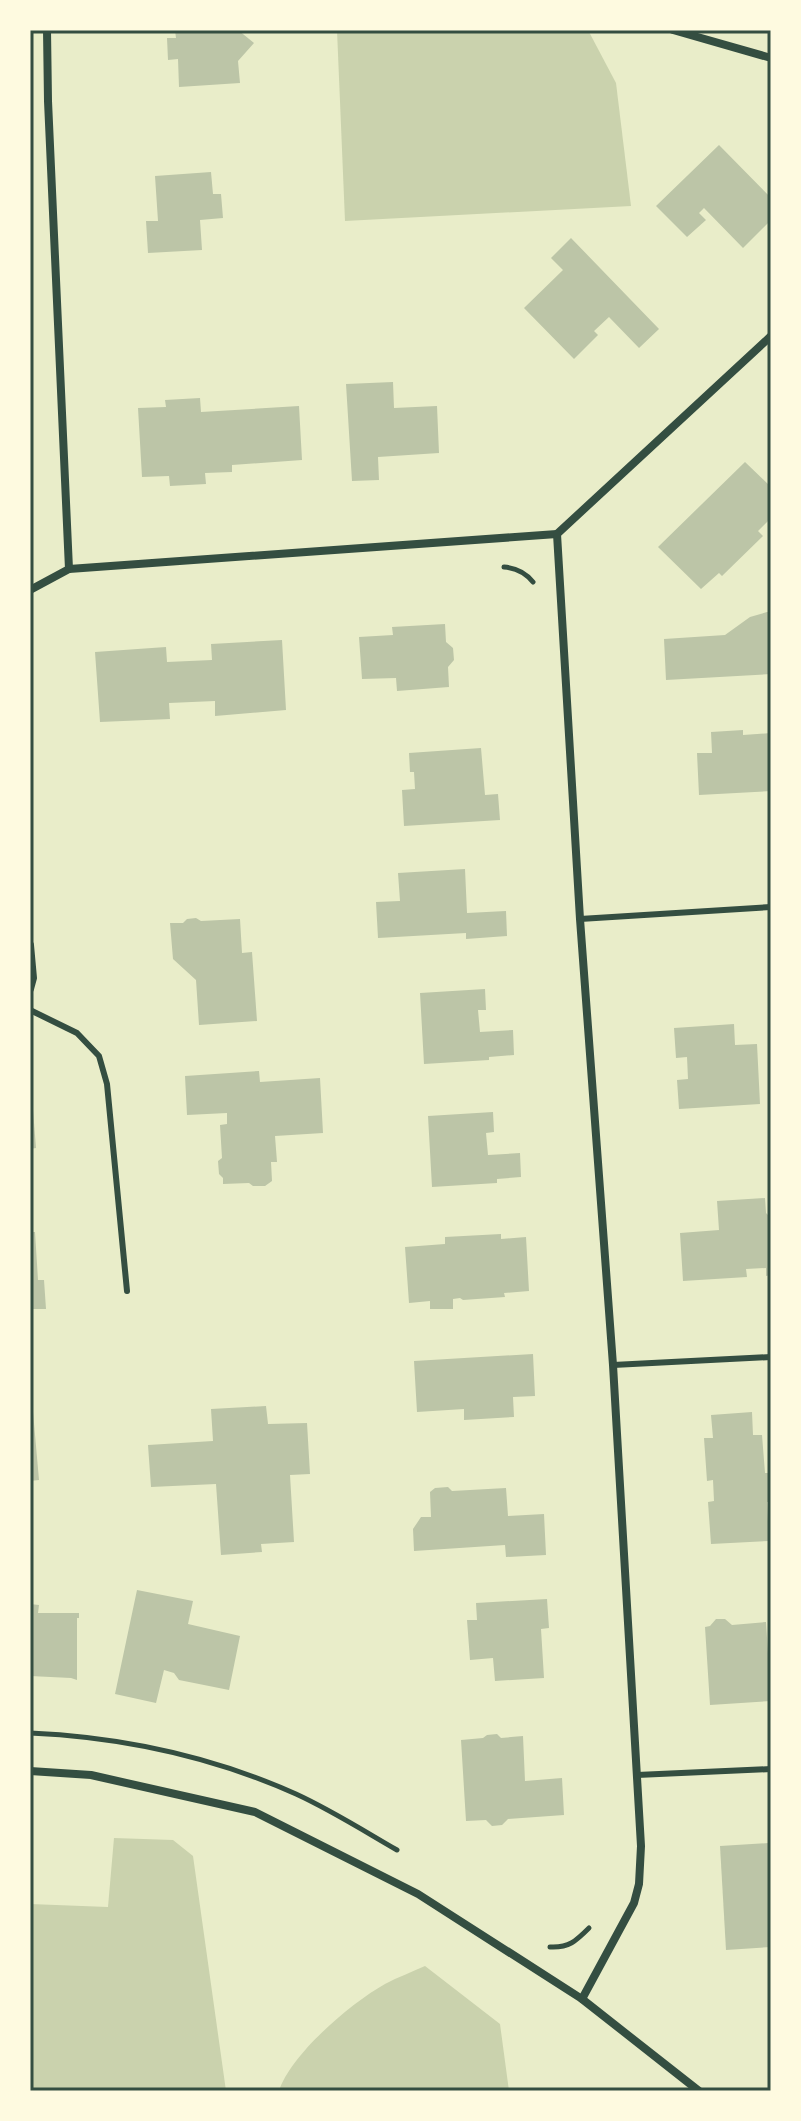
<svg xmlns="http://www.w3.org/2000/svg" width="801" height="2121" viewBox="0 0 801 2121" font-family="Lato,sans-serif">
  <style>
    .green { fill: #cad2ad }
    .building { fill: #bcc5a7 }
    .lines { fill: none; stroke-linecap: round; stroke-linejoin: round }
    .path { stroke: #344e41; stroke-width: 5 }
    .service { stroke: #344e41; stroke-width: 6 }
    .minor { stroke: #344e41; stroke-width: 8 }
    .neatline { fill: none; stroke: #344e41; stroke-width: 3 }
  </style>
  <rect width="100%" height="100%" fill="#e9edc9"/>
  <g class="green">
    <polygon points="337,30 588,30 616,83 631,206 345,221"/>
    <polygon points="114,1838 173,1840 193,1856 226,2091 30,2091 30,1904 108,1907"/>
    <path d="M425 1966 500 2024 509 2091H279C291 2054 351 2003 385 1984 398 1977 412 1972 425 1966Z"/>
  </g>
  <g class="building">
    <polygon points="175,30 238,30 254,43 238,61 240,83 179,87 178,59 168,60 167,38 176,38"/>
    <polygon points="719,145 771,198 771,220 743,248 704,208 699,213 706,220 687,237 656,206"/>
    <polygon points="211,172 213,194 221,194 223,218 200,220 202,250 148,253 146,221 158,221 155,176"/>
    <polygon points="571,238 659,329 639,348 609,317 594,331 598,335 574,359 524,308 563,270 551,258"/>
    <polygon points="393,382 394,408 437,406 439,453 378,457 379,480 352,481 346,384"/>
    <polygon points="200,398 201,412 299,406 302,460 232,465 232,472 205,473 206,484 170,486 169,476 142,477 138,408 166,407 165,400"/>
    <polygon points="745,462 771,487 771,518 758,531 763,536 722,576 719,573 701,589 658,547"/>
    <polygon points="767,612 771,612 771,674 666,680 664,639 725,635 750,617"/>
    <polygon points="445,624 446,642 453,648 454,660 448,667 449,687 397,691 396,678 362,679 359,637 393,635 392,627"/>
    <polygon points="282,640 286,710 215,716 215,701 169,703 170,719 100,722 95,652 166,647 167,662 212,660 211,644"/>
    <polygon points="743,730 743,735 771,733 771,791 699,795 697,753 712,753 711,732"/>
    <polygon points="481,748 485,795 498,794 500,820 404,826 402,790 415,789 414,772 410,772 409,753"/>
    <polygon points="465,869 467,913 506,911 507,936 466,939 466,933 378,938 376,902 400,901 398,873"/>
    <polygon points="196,918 201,921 240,919 242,953 252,952 257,1021 199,1025 196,980 173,959 170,923 183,923 187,919"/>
    <polygon points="485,989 486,1010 478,1010 480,1032 513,1030 514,1055 489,1057 489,1060 424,1064 420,993"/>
    <polygon points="734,1024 735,1045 757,1044 760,1104 679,1109 677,1080 688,1079 687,1057 676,1058 674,1028"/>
    <polygon points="259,1071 260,1082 320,1078 323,1133 275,1136 277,1162 271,1162 272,1181 265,1186 253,1186 249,1183 223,1184 223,1178 219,1174 218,1161 222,1158 220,1125 227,1124 227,1113 187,1115 185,1076"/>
    <polygon points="30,1110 33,1110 36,1148 30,1149"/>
    <polygon points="493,1112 494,1132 486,1133 488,1155 520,1153 521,1177 497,1179 497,1183 432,1187 428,1116"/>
    <polygon points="765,1198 766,1213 771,1218 771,1275 766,1276 766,1268 746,1269 747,1277 683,1281 680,1233 719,1230 717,1201"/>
    <polygon points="30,1232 35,1232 38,1280 44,1280 46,1309 30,1309"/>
    <polygon points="501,1234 501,1239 526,1237 529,1291 504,1293 505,1297 463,1300 460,1298 453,1299 453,1309 430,1309 430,1301 409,1303 405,1247 445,1244 445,1237"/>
    <polygon points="533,1354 535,1396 513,1397 514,1417 464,1420 464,1409 417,1412 414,1361"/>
    <polygon points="266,1406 268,1424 307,1423 310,1474 290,1475 294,1542 261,1544 262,1552 221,1555 216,1484 151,1487 148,1445 213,1441 211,1409"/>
    <polygon points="30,1412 33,1412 39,1480 30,1481"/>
    <polygon points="752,1412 753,1435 762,1435 765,1473 771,1473 771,1502 767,1502 769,1541 711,1544 708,1502 714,1501 713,1480 707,1481 704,1438 713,1438 711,1415"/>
    <polygon points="448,1487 452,1491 506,1488 508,1516 544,1514 546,1555 506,1557 505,1545 414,1551 413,1529 421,1517 431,1517 430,1492 435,1488"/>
    <polygon points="137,1590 193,1601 188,1624 240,1636 229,1690 179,1680 174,1673 164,1670 156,1703 115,1694"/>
    <polygon points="547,1599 549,1628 541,1629 544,1678 495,1681 493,1658 470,1660 467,1620 477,1620 476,1603"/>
    <polygon points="30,1604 39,1605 38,1613 79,1613 79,1618 77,1618 77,1680 71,1678 30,1676"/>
    <polygon points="716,1619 725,1619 732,1625 766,1622 771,1701 710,1705 705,1627 710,1626"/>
    <polygon points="497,1734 501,1738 523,1736 525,1781 562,1778 564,1815 508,1819 502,1825 492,1826 486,1820 466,1821 461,1740 483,1738 487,1735"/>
    <polygon points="769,1843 771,1947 726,1950 720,1846"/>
  </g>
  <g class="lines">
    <g class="path">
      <path d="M504 567C516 568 525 572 533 582"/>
      <path d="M30 1733C122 1737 211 1756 296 1794 331 1810 364 1831 397 1850"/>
      <path d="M550 1947C569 1948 576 1941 589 1928"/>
    </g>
    <g class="service">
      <polyline points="580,919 771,907"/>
      <polyline points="30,1010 77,1033 99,1056 107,1084 127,1291"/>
      <polyline points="613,1365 771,1357"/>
      <polyline points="637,1775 771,1769"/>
    </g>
    <g class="minor">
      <polyline points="673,30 771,58"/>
      <polyline points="69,569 557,534"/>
      <polyline points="30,590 69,569 48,101 47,30"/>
      <polyline points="30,945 33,978 30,989"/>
      <polyline points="30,1771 91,1775 255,1812 418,1894 582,1999 699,2091"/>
      <polyline points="582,1999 634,1903 639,1884 641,1846 613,1365 580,919 557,534 771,336"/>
    </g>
  </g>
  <rect width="801" height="2121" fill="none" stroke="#fefae0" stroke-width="64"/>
  <rect x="32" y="32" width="737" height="2057" class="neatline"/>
</svg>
